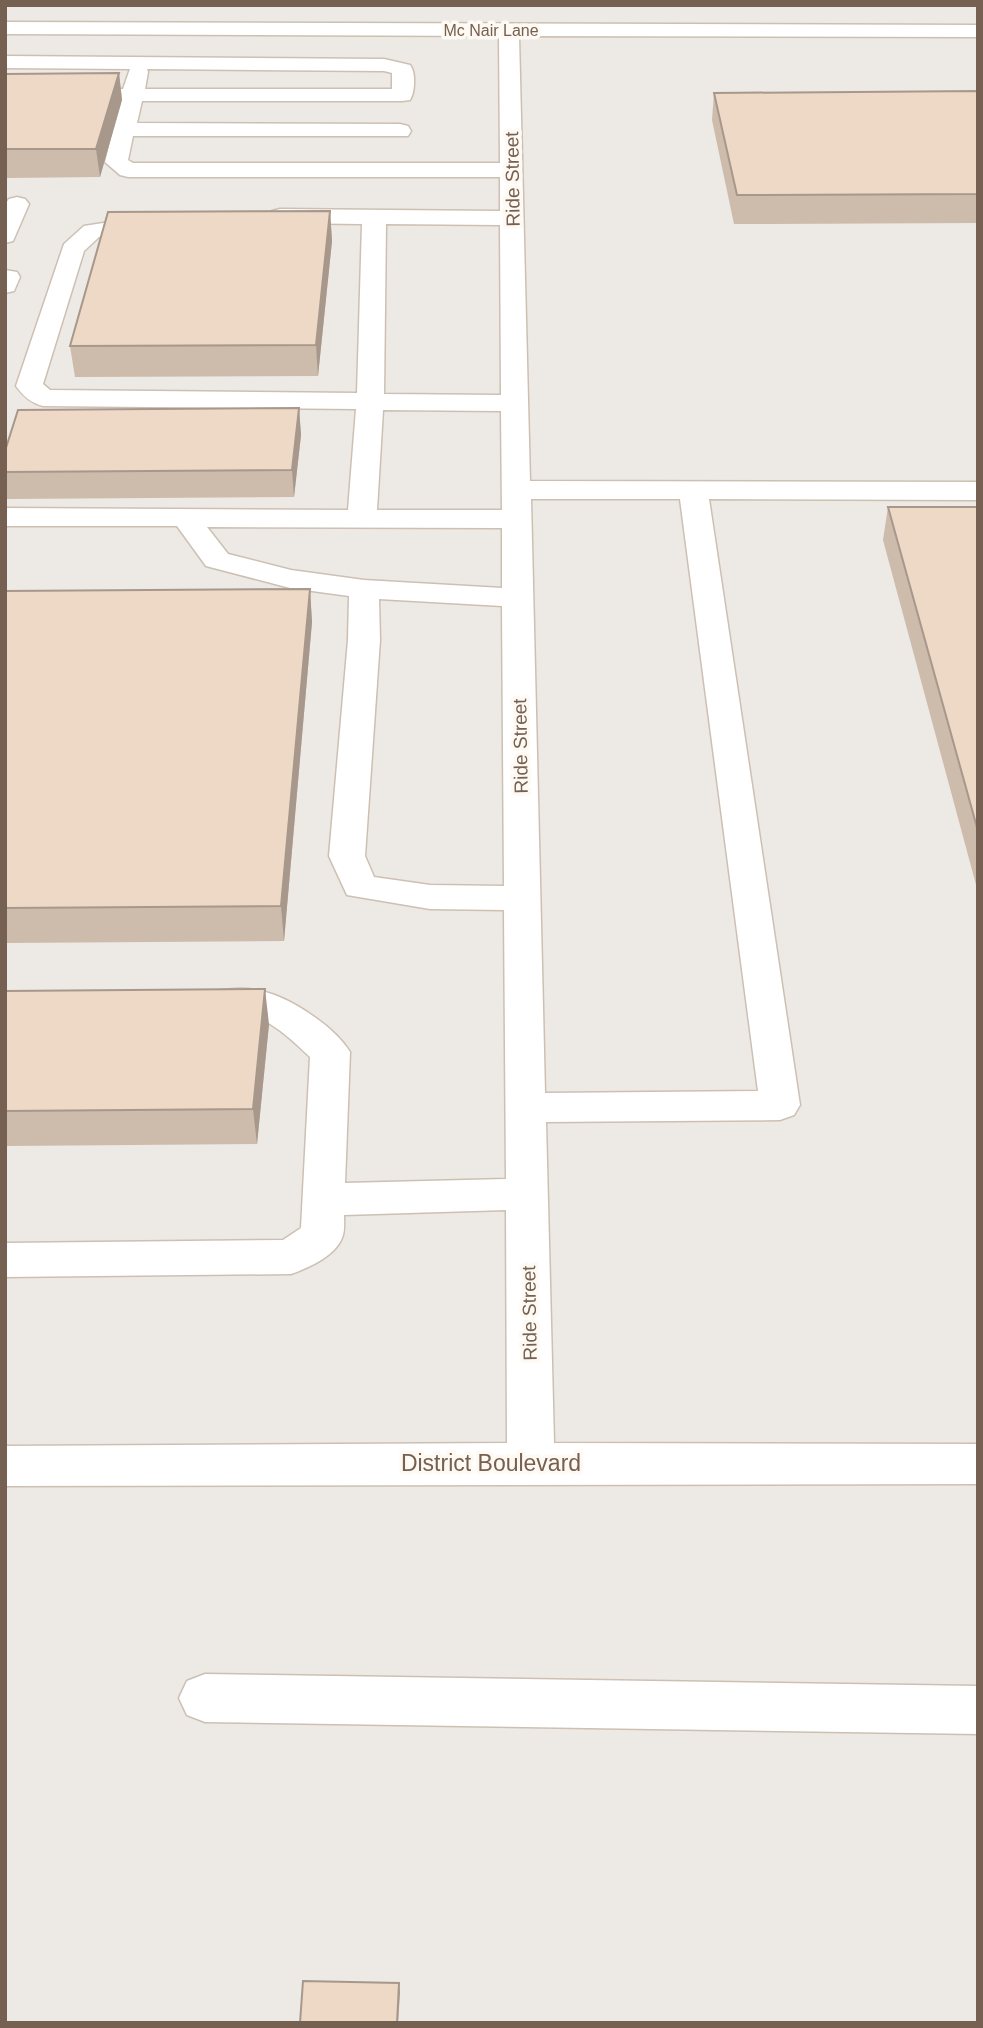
<svg xmlns="http://www.w3.org/2000/svg" width="983" height="2028" viewBox="0 0 983 2028" font-family="Helvetica,sans-serif">
  <style>
    .industrial { fill: #ede9e5 }
    .lines { fill: none; stroke-linecap: round; stroke-linejoin: round }
    .minor-casing { stroke: #cdc0b3; stroke-width: 3 }
    .minor { fill: #fff; fill-rule: evenodd }
    .wall { fill: #cdbbab }
    .shaded-wall { fill: #a7988b }
    .building { fill: #eed9c7; stroke: #a7988b; stroke-width: 2 }
    .labels { text-anchor: middle; stroke-width: 7; stroke-linejoin: round; paint-order: stroke }
    .far-street-label { font-size: 16px; fill: #756051; stroke: #fefaf3 }
    .street-label { font-size: 19px; fill: #756051; stroke: #fefaf3 }
    .near-street-label { font-size: 23px; fill: #756051; stroke: #fefaf3 }
  </style>
  <rect width="100%" height="100%" fill="#fbf7ed"/>
  <rect class="industrial" x="5" y="5" width="973" height="2018"/>
  <g class="lines">
    <defs>
      <g id="minor">
        <path d="M5 22 978 25V37L519 36 530 481 978 482V500L709 499 800 1105 794 1115 780 1120 546 1122 554 1443 978 1444V1484L5 1486V1446L507 1443 506 1210 344 1215C344 1223 345 1231 342 1238 335 1256 308 1268 291 1274L5 1277V1243L283 1240 301 1228 310 1057C294 1042 273 1021 251 1016 235 1012 218 1017 201 1012L196 1003 201 994C219 989 243 987 261 991 290 997 335 1027 350 1052L345 1183 506 1179 504 910 430 909 347 895 329 856 348 640 349 596 290 588 206 566 177 526H5V508L348 510 356 409 43 406C31 403 23 396 16 386L64 244 84 226 154 215 162 217 166 222 162 227 154 229 99 237 84 251 43 384 50 390 357 393 362 224 280 223 272 221 268 216 272 211 280 209 500 211V177H128L120 175 105 162 120 101H5V89H123L130 69 5 68V56L384 59 410 65C416 72 415 92 410 100L402 101H142L137 123 400 124 408 126 411 131 408 136H133L128 160 133 163H500L499 36 5 34ZM147 69 384 71 392 73V89H145L148 72ZM386 224 500 225 501 395 384 394ZM383 410 501 411 502 510H377ZM531 499H680L758 1091 545 1093ZM207 527 502 528V588L364 580 291 570 228 554ZM379 599 502 606 504 886 430 885 374 877 365 856 380 640Z"/>
        <polygon points="17,197 25,199 29,204 13,241 5,243 5,204 9,199"/>
        <polygon points="5,270 17,272 20,277 14,291 5,293"/>
        <polygon points="205,1674 978,1686 978,1734 205,1722 187,1715 179,1698 187,1681"/>
      </g>
    </defs>
    <use href="#minor" class="minor-casing"/>
    <use href="#minor" class="minor"/>
  </g>
  <g class="wall">
    <polygon points="647,5 725,5 724,6 648,7"/>
    <polygon points="119,73 122,100 100,177 5,178 5,74"/>
    <polygon points="978,91 978,223 734,224 712,120 714,93"/>
    <polygon points="330,211 332,241 318,376 75,377 70,346"/>
    <polygon points="299,408 301,435 294,497 5,499 5,451"/>
    <polygon points="888,507 978,507 978,892 883,540"/>
    <polygon points="310,589 312,622 284,941 5,943 5,591"/>
    <polygon points="5,991 269,1024 257,1144 5,1146"/>
  </g>
  <g class="shaded-wall">
    <polygon points="119,73 122,100 100,177 96,149"/>
    <polygon points="330,211 332,241 318,376 316,345"/>
    <polygon points="299,408 301,435 294,497 292,470"/>
    <polygon points="310,589 312,622 284,941 281,906"/>
    <polygon points="265,989 269,1024 257,1144 253,1109"/>
    <polygon points="399,1983 400,1992 398,2023 397,2023"/>
  </g>
  <g class="building">
    <polygon points="119,73 96,149 5,149 5,74"/>
    <polygon points="978,91 978,194 737,195 714,93"/>
    <polygon points="330,211 316,345 70,346 108,212"/>
    <polygon points="299,408 292,470 5,472 5,451 18,410"/>
    <polygon points="888,507 978,507 978,831"/>
    <polygon points="310,589 281,906 5,908 5,591"/>
    <polygon points="265,989 253,1109 5,1111 5,991"/>
    <polygon points="303,1981 399,1983 397,2023 300,2023"/>
  </g>
  <g class="labels">
    <g class="far-street-label">
      <text x="491" y="36">Mc Nair Lane</text>
    </g>
    <g class="street-label">
      <text transform="translate(512 179) rotate(-91)" y="7">Ride Street</text>
      <text transform="translate(520 746) rotate(-91)" y="7">Ride Street</text>
      <text transform="translate(529 1313) rotate(-91)" y="7">Ride Street</text>
    </g>
    <g class="near-street-label">
      <text x="491" y="1471">District Boulevard</text>
    </g>
  </g>
  <rect width="983" height="2028" fill="none" stroke="#756051" stroke-width="14"/>
</svg>
